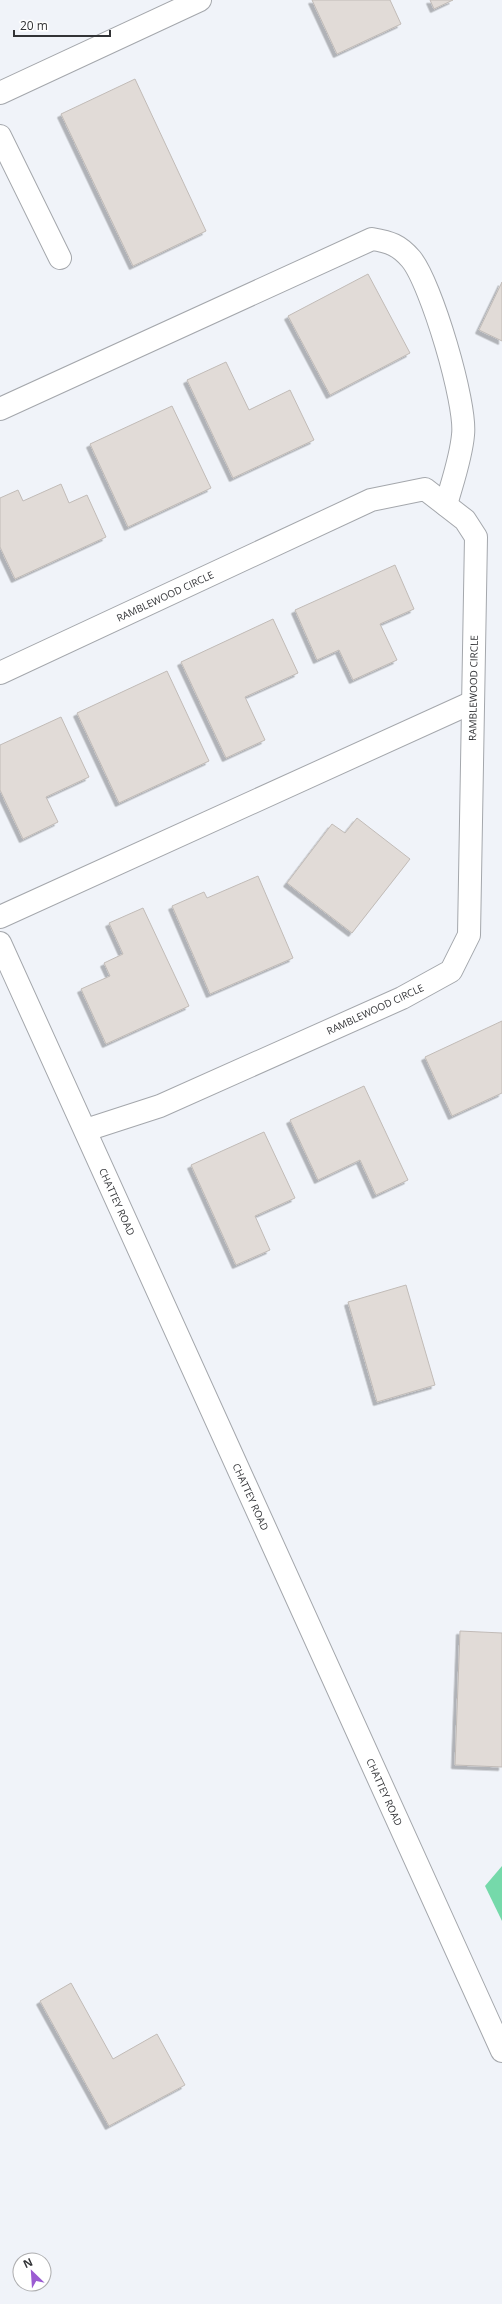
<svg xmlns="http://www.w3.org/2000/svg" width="502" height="2304" viewBox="0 0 502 2304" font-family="'Open Sans',sans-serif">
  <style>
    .green { fill: #75d9aa }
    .building { fill: #e1dbd7; stroke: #c1bbb7; filter: url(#shadow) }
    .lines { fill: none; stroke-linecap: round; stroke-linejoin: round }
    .minor-casing { stroke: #a4a7ac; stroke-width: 24 }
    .minor { stroke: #fff; stroke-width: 22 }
    .labels { text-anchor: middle; stroke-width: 4; stroke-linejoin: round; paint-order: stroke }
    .street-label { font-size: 10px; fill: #323336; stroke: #fff }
  </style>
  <defs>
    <filter id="shadow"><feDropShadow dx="-3.5" dy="3.5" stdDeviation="0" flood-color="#0004"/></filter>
  </defs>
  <rect width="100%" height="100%" fill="#f0f3f9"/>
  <polygon class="green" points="502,1866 502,1921 485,1886"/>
  <g class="building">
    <polygon points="312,0 390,0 401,24 337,54"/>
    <polygon points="430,0 453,0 434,9"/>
    <polygon points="135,79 206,231 133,266 61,114"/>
    <polygon points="368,274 410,353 330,395 288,316"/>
    <polygon points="502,282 502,341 479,330"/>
    <polygon points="226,362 249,410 290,390 314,440 233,478 187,380"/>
    <polygon points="172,406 211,488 128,527 90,444"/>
    <polygon points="61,484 69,503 87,495 106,537 15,579 0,547 0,498 18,490 23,501"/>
    <polygon points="395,565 414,609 380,624 397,660 353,680 339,650 317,660 295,610"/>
    <polygon points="273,619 298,673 245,697 265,740 226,758 181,662"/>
    <polygon points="167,671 209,761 119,803 77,713"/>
    <polygon points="61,717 89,777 46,797 58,822 23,839 0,790 0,745"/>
    <polygon points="357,818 410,859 352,933 287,883 332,824 345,833"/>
    <polygon points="258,876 293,958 210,994 172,906 204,892 207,898"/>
    <polygon points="143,908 189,1006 106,1044 81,989 110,976 104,963 123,954 109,923"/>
    <polygon points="502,1021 502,1093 452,1116 425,1057"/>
    <polygon points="364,1086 408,1180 376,1195 360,1160 318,1180 290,1120"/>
    <polygon points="264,1132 295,1198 255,1216 270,1250 236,1265 191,1165"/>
    <polygon points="406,1285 435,1385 377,1402 348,1302"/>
    <polygon points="460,1631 502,1633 502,1767 455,1765"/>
    <polygon points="71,1983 113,2059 157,2034 185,2085 109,2126 40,2001"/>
  </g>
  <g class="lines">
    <defs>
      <g id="minor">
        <polyline points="0,93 200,0"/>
        <polyline points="0,136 60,258"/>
        <path d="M0 409 372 239C390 242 399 245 411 259 431 283 467 404 463 435 461 458 452 483 446 505"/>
        <path id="s1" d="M0 673 371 500 425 489 465 520 476 537 469 935 451 971 402 998 160 1106 86 1130"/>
        <polyline points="0,917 473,702"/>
        <path id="s2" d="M0 943 502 2051"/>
      </g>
    </defs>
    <use href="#minor" class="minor-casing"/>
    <use href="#minor" class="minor"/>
  </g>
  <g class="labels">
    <g class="street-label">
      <text dy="4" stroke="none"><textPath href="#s1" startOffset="182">RAMBLEWOOD CIRCLE</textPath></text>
      <text transform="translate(473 688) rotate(-89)" y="4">RAMBLEWOOD CIRCLE</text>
      <text transform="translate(375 1009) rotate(-25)" y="4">RAMBLEWOOD CIRCLE</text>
      <text dy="4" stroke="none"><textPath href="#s2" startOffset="284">CHATTEY ROAD</textPath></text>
      <text dy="4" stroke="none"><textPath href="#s2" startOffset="608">CHATTEY ROAD</textPath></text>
      <text dy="4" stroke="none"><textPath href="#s2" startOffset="932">CHATTEY ROAD</textPath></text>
    </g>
  </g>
  <g transform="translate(32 2272) rotate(335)"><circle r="19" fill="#ffffff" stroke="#adadaf"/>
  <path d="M0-3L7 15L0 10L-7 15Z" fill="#9b5cd2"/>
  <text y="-6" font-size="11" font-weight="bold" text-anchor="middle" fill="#323336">N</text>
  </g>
  <path d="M14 30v6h96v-6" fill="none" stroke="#323336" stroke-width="2"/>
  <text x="20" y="30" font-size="12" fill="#323336" stroke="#ffffff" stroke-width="3" paint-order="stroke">20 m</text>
</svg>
